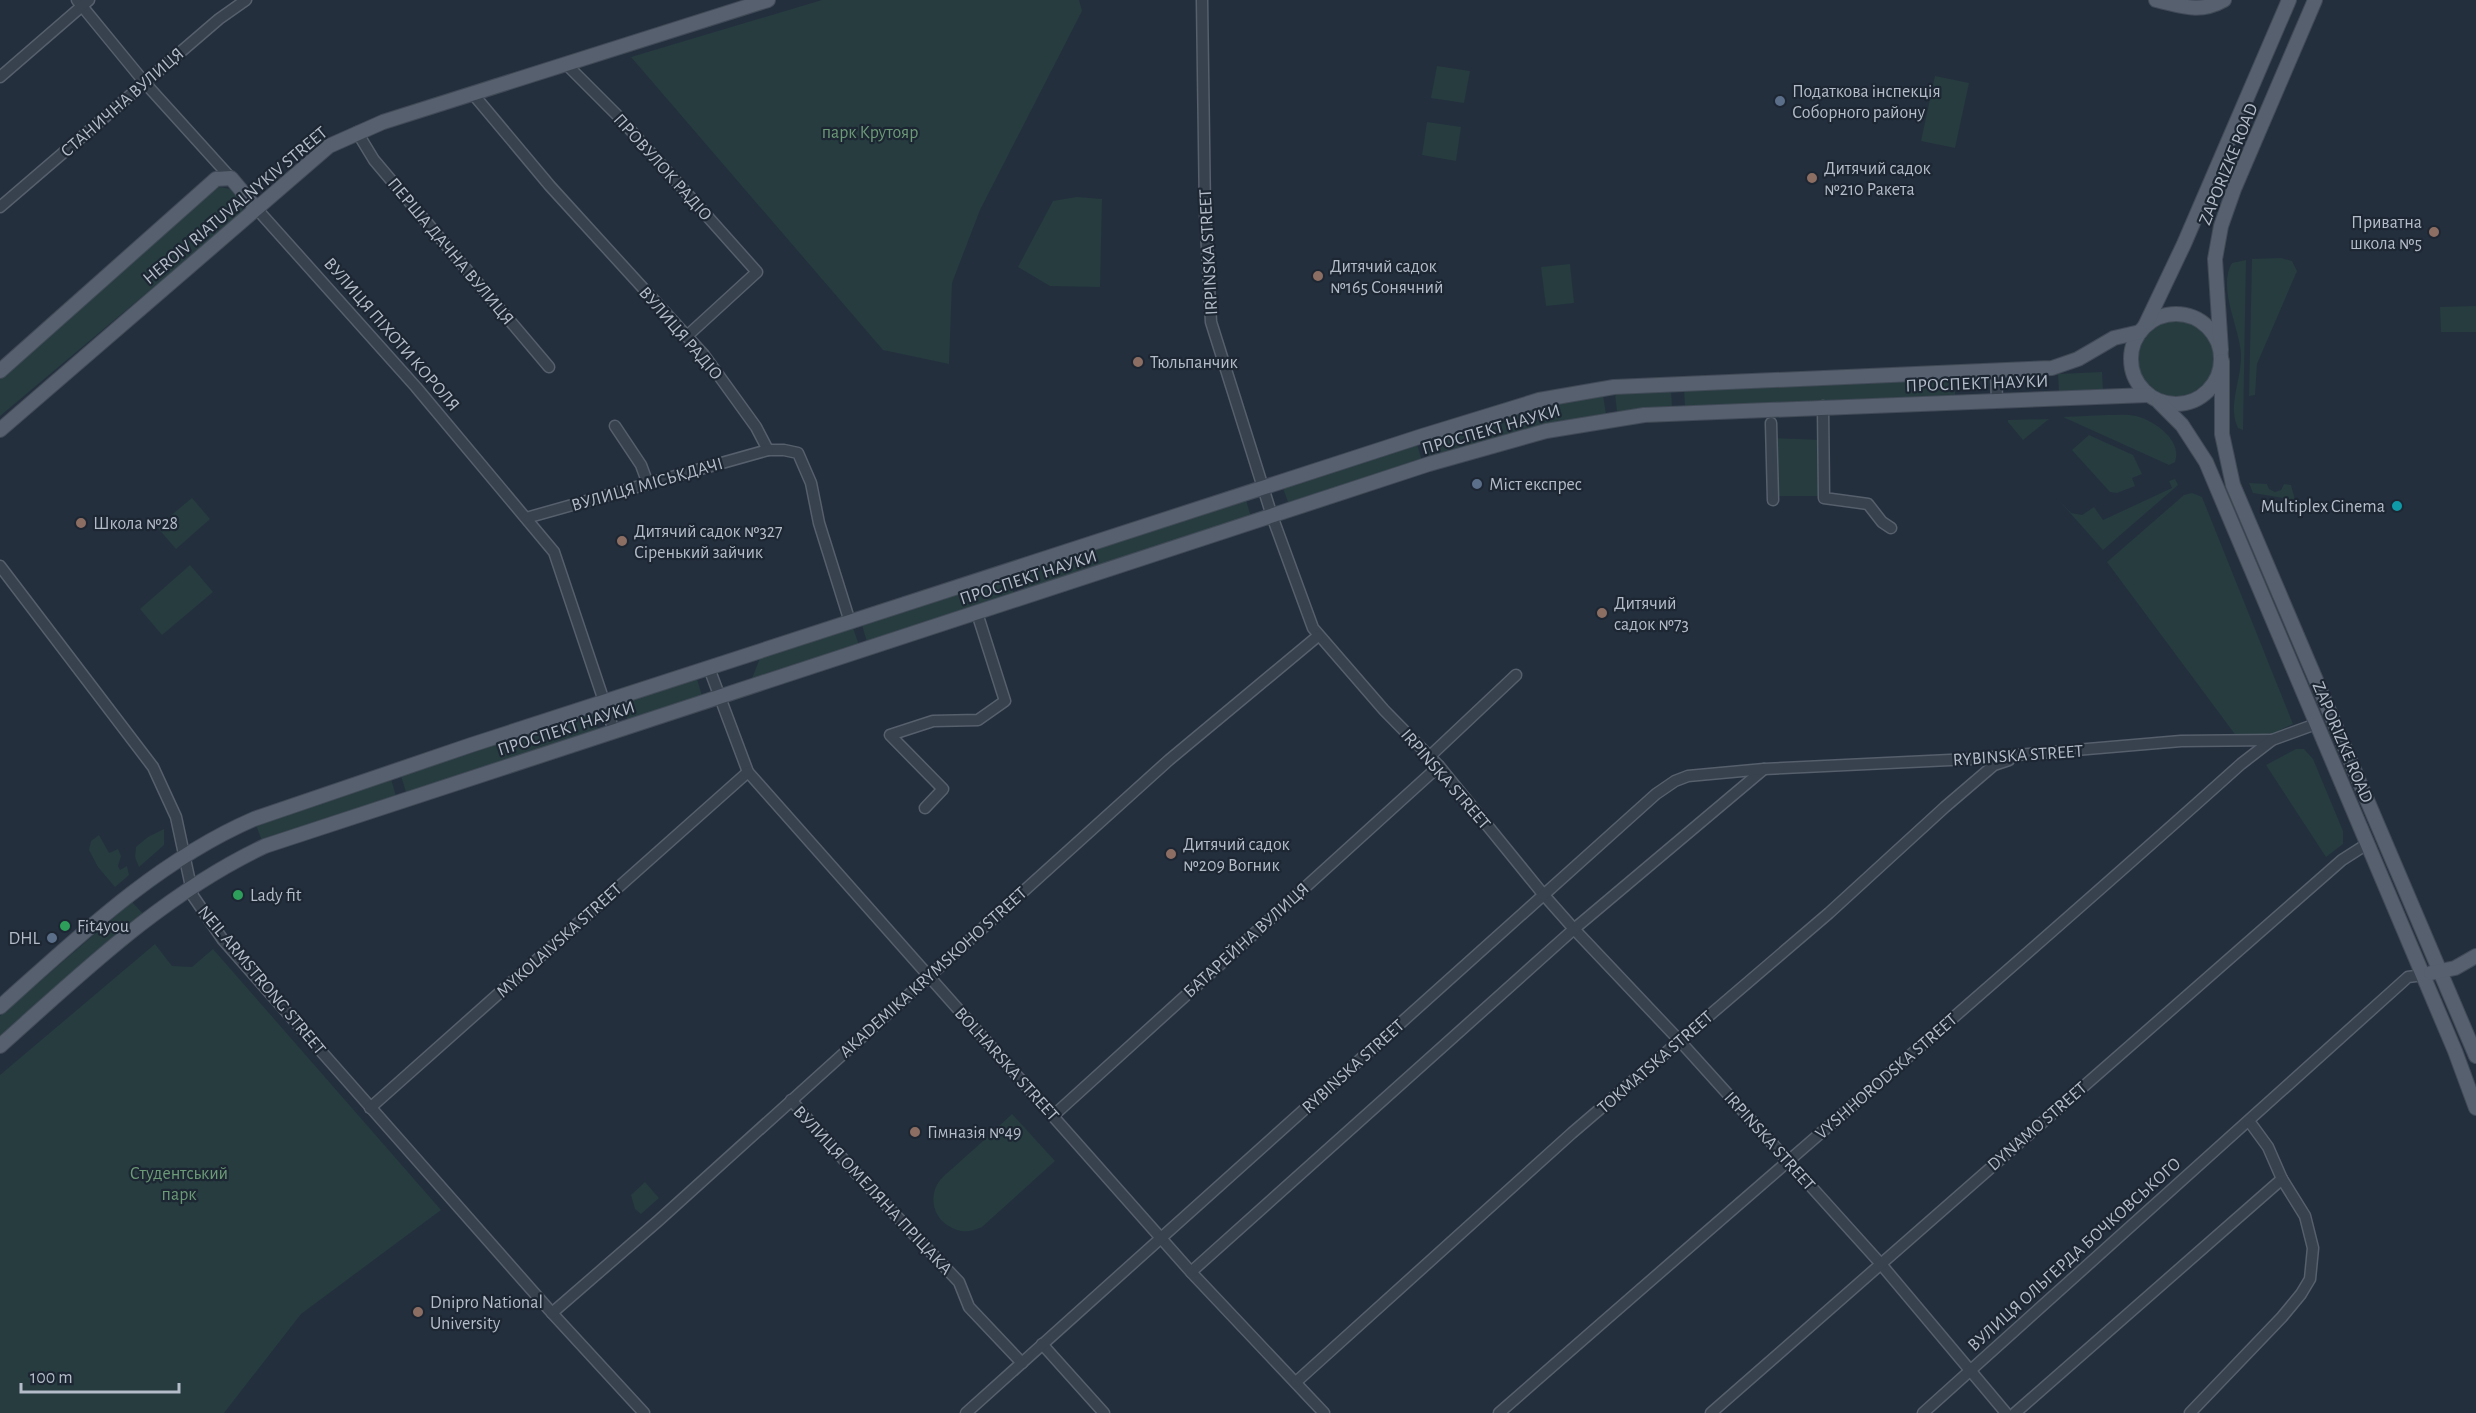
<svg xmlns="http://www.w3.org/2000/svg" width="2476" height="1413" viewBox="0 0 2476 1413" font-family="'Alegreya Sans',sans-serif">
  <style>
    .green { fill: #263c3f }
    .lines { fill: none; stroke-linecap: round; stroke-linejoin: round }
    .minor-casing { stroke: #565f6c; stroke-width: 13 }
    .major-casing { stroke: #414a57; stroke-width: 16 }
    .minor { stroke: #38414e; stroke-width: 10 }
    .major { stroke: #56606e; stroke-width: 14 }
    .service-dot { fill: #5c6f8a; stroke: #1d2633; stroke-width: 2 }
    .education-dot { fill: #8d6e63; stroke: #1d2633; stroke-width: 2 }
    .culture-dot { fill: #0f9aa8; stroke: #1d2633; stroke-width: 2 }
    .leisure-dot { fill: #2e9e5b; stroke: #1d2633; stroke-width: 2 }
    .labels { text-anchor: middle; stroke-width: 4.5; stroke-linejoin: round; paint-order: stroke }
    .poi-label { font-size: 18px; fill: #b4bcc9; stroke: #1d2633; text-anchor: start }
    .street-label { font-size: 18px; fill: #b4bcc9; stroke: #1d2633 }
    .park-label { font-size: 18px; fill: #6b9a76; stroke: #1d2633 }
  </style>
  <rect width="100%" height="100%" fill="#242f3e"/>
  <g class="green">
    <polygon points="822,0 1079,0 1082,11 980,210 952,283 949,364 883,350 631,57"/>
    <polygon points="1437,66 1470,71 1464,103 1431,98"/>
    <polygon points="1935,76 1969,83 1955,148 1921,141"/>
    <polygon points="1427,122 1461,127 1456,161 1422,155"/>
    <polygon points="220,187 230,189 243,204 242,211 237,217 0,416 0,379 208,194"/>
    <polygon points="1077,197 1102,199 1100,287 1050,286 1018,267 1053,201"/>
    <polygon points="2281,258 2292,261 2297,271 2257,364 2255,395 2249,396 2252,259"/>
    <path d="M2246 260 2243 430 2238 428C2227 405 2242 379 2241 354 2240 329 2217 287 2232 263Z"/>
    <polygon points="1570,264 1574,303 1546,306 1541,267"/>
    <polygon points="2476,306 2476,332 2441,332 2440,307"/>
    <circle cx="2177" cy="359" r="39"/>
    <polygon points="2102,372 2103,390 2059,392 2058,374"/>
    <polygon points="1955,379 1955,395 1685,406 1684,389"/>
    <polygon points="1671,389 1672,407 1617,412 1615,393"/>
    <polygon points="1603,395 1606,414 1545,425 1429,459 1423,442 1540,406"/>
    <path d="M2107 415C2117 415 2127 414 2136 416 2154 420 2183 441 2175 462L2169 465 2063 417Z"/>
    <polygon points="2049,419 2023,440 2008,422 2008,420"/>
    <polygon points="2089,435 2133,455 2142,474 2132,478 2135,486 2117,493 2110,492 2072,450"/>
    <polygon points="1775,438 1821,440 1821,496 1776,496"/>
    <polygon points="1417,444 1422,461 1289,505 1283,488"/>
    <polygon points="2175,479 2178,485 2103,550 2056,497 2071,513 2082,515 2094,507 2103,520 2172,488 2169,481"/>
    <polygon points="2249,483 2267,484 2269,489 2275,492 2281,490 2284,484 2291,485 2295,500 2253,493"/>
    <polygon points="2192,493 2202,497 2293,724 2274,733 2237,737 2107,562 2184,495"/>
    <polygon points="192,498 210,519 176,549 157,527"/>
    <polygon points="1246,500 1251,517 1025,591 1019,574"/>
    <polygon points="190,565 213,592 162,635 140,609"/>
    <polygon points="1009,577 1014,594 867,642 862,625"/>
    <polygon points="853,628 859,645 751,681 760,658"/>
    <polygon points="697,679 702,696 628,720 622,703"/>
    <polygon points="593,713 598,730 406,792 401,776"/>
    <polygon points="2296,749 2304,749 2313,759 2343,831 2343,844 2326,857 2266,765"/>
    <polygon points="391,779 396,796 262,841 256,825"/>
    <polygon points="164,829 164,845 139,867 135,857 136,847 148,837"/>
    <polygon points="99,835 109,853 118,849 121,856 118,866 120,870 127,866 129,875 115,887 98,867 89,850 91,841"/>
    <polygon points="132,902 144,915 0,1039 0,1016"/>
    <polygon points="155,944 172,966 192,967 213,949 441,1210 301,1314 224,1413 0,1413 0,1075"/>
    <path d="M1012 1114 1055 1161 982 1227C969 1233 959 1233 947 1225 932 1215 929 1194 940 1180 947 1172 957 1165 964 1158 980 1144 996 1129 1012 1114Z"/>
    <polygon points="645,1182 659,1198 641,1214 635,1209 631,1195"/>
  </g>
  <g class="lines">
    <defs>
      <g id="minor">
        <polyline points="77,0 145,83 231,178"/>
        <polyline points="1202,0 1205,212 1211,322 1272,516 1313,628 1384,710 1439,766 1543,894 1574,929 1679,1040 1880,1263 2006,1413"/>
        <polyline points="566,64 618,116 757,272 687,336"/>
        <polyline points="0,77 89,0"/>
        <polyline points="473,94 550,186 704,355 756,427 768,450 784,450 798,453 811,483 819,523 850,622"/>
        <polyline points="357,132 374,160 549,367"/>
        <polyline points="0,207 219,19 246,0"/>
        <polyline points="256,208 416,387 554,552 614,731"/>
        <polyline points="1996,372 1997,400"/>
        <polyline points="1823,406 1824,498 1868,504 1882,522 1891,528"/>
        <polyline points="1771,423 1773,500"/>
        <polyline points="615,426 641,465 648,484"/>
        <polyline points="526,518 768,450"/>
        <polyline points="0,566 153,767 176,817 193,896 223,940 552,1313 644,1413"/>
        <polyline points="709,668 748,772 1191,1272 1324,1413"/>
        <polyline points="1430,756 1516,675"/>
        <polyline points="925,808 943,789 890,735 933,721 978,720 1005,701 977,613"/>
        <polyline points="791,1100 852,1169 959,1282 969,1307 1022,1363"/>
        <polyline points="370,1108 748,772"/>
        <polyline points="1054,1115 1439,766"/>
        <polyline points="1191,1272 1574,929 1764,769"/>
        <polyline points="552,1313 658,1221 1169,760 1318,636"/>
        <polyline points="1042,1344 1104,1413"/>
        <polyline points="1296,1382 1572,1133 1829,913 1945,807 1994,765 2009,760"/>
        <polyline points="966,1413 1656,794 1675,781 1688,776 1764,769 1971,759 2181,741 2272,740"/>
        <path d="M1499 1413C1746 1196 1996 984 2241 764L2272 740 2316 724"/>
        <polyline points="1711,1413 2342,860 2367,844"/>
        <polyline points="1923,1413 2408,977 2423,975"/>
        <polyline points="2015,1413 2282,1179 2268,1147 2249,1121"/>
        <polyline points="2190,1413 2282,1317 2301,1294 2310,1279 2313,1248 2305,1216 2282,1179"/>
      </g>
      <g id="major">
        <path d="M2156 0C2182 6 2199 14 2224 0"/>
        <circle cx="2176" cy="359" r="45"/>
        <polyline points="2145,326 2184,244 2289,0"/>
        <polyline points="2221,350 2215,259 2221,226 2234,189 2315,0"/>
        <polyline points="2222,361 2222,434 2233,485 2476,1056"/>
        <polyline points="0,371 216,179 231,178 256,208"/>
        <polyline points="2159,402 2182,425 2206,462 2455,1051 2476,1108"/>
        <polyline points="0,430 329,146 383,122 768,0"/>
        <polyline points="2431,973 2455,968 2476,956"/>
        <path d="M0 1007C78 937 157 861 254 819L471 745 1422 436 1539 400 1614 387 2052 368 2078 359 2114 338 2140 332"/>
        <path d="M0 1046C83 972 163 894 265 846L1429 464 1546 431 1644 415 2148 395"/>
      </g>
    </defs>
    <use href="#minor" class="minor-casing"/>
    <use href="#major" class="major-casing"/>
    <use href="#minor" class="minor"/>
    <use href="#major" class="major"/>
  </g>
  <g class="service-dot">
    <circle cx="1780" cy="101" r="6"/>
    <circle cx="1477" cy="484" r="6"/>
    <circle cx="52" cy="938" r="6"/>
  </g>
  <g class="education-dot">
    <circle cx="1812" cy="178" r="6"/>
    <circle cx="2434" cy="232" r="6"/>
    <circle cx="1318" cy="276" r="6"/>
    <circle cx="1138" cy="362" r="6"/>
    <circle cx="81" cy="523" r="6"/>
    <circle cx="622" cy="541" r="6"/>
    <circle cx="1602" cy="613" r="6"/>
    <circle cx="1171" cy="854" r="6"/>
    <circle cx="915" cy="1132" r="6"/>
    <circle cx="418" cy="1312" r="6"/>
  </g>
  <circle class="culture-dot" cx="2397" cy="506" r="6"/>
  <g class="leisure-dot">
    <circle cx="238" cy="895" r="6"/>
    <circle cx="65" cy="926" r="6"/>
  </g>
  <g class="labels">
    <g class="poi-label">
      <text x="1792" y="97">Податкова інспекція<tspan x="1792" dy="21">Соборного району</tspan></text>
      <text x="1824" y="174">Дитячий садок<tspan x="1824" dy="21">№210 Ракета</tspan></text>
      <text x="2422" y="228" text-anchor="end">Приватна<tspan x="2422" dy="21">школа №5</tspan></text>
      <text x="1330" y="272">Дитячий садок<tspan x="1330" dy="21">№165 Сонячний</tspan></text>
      <text x="1150" y="368">Тюльпанчик</text>
      <text x="1489" y="490">Міст експрес</text>
      <text x="2385" y="512" text-anchor="end">Multiplex Cinema</text>
      <text x="93" y="529">Школа №28</text>
      <text x="634" y="537">Дитячий садок №327<tspan x="634" dy="21">Сіренький зайчик</tspan></text>
      <text x="1614" y="609">Дитячий<tspan x="1614" dy="21">садок №73</tspan></text>
      <text x="1183" y="850">Дитячий садок<tspan x="1183" dy="21">№209 Вогник</tspan></text>
      <text x="250" y="901">Lady fit</text>
      <text x="77" y="932">Fit4you</text>
      <text x="40" y="944" text-anchor="end">DHL</text>
      <text x="927" y="1138">Гімназія №49</text>
      <text x="430" y="1308">Dnipro National<tspan x="430" dy="21">University</tspan></text>
    </g>
    <g class="street-label">
      <text transform="translate(122 102) rotate(-41)" y="6">СТАНИЧНА ВУЛИЦЯ</text>
      <text transform="translate(2228 164) rotate(-68)" y="6">ZAPORIZKE ROAD</text>
      <text transform="translate(663 167) rotate(48)" y="6">ПРОВУЛОК РАДІО</text>
      <text transform="translate(235 205) rotate(-40)" y="6">HEROIV RIATUVALNYKIV STREET</text>
      <text transform="translate(451 251) rotate(50)" y="6">ПЕРША ДАЧНА ВУЛИЦЯ</text>
      <text transform="translate(1208 252) rotate(-93)" y="6">IRPINSKA STREET</text>
      <text transform="translate(681 333) rotate(49)" y="6">ВУЛИЦЯ РАДІО</text>
      <text transform="translate(392 334) rotate(49)" y="6">ВУЛИЦЯ ПІХОТИ КОРОЛЯ</text>
      <text transform="translate(1977 383) rotate(-2)" y="6">ПРОСПЕКТ НАУКИ</text>
      <text transform="translate(1491 429) rotate(-16)" y="6">ПРОСПЕКТ НАУКИ</text>
      <text transform="translate(647 484) rotate(-16)" y="6">ВУЛИЦЯ МІСЬКДАЧІ</text>
      <text transform="translate(1028 577) rotate(-18)" y="6">ПРОСПЕКТ НАУКИ</text>
      <text transform="translate(566 728) rotate(-18)" y="6">ПРОСПЕКТ НАУКИ</text>
      <text transform="translate(2343 742) rotate(67)" y="6">ZAPORIZKE ROAD</text>
      <text transform="translate(2018 755) rotate(-4)" y="6">RYBINSKA STREET</text>
      <text transform="translate(1446 779) rotate(49)" y="6">IRPINSKA STREET</text>
      <text transform="translate(559 940) rotate(-42)" y="6">MYKOLAIVSKA STREET</text>
      <text transform="translate(1246 940) rotate(-42)" y="6">БАТАРЕЙНА ВУЛИЦЯ</text>
      <text transform="translate(933 972) rotate(-42)" y="6">AKADEMIKA KRYMSKOHO STREET</text>
      <text transform="translate(262 980) rotate(50)" y="6">NEIL ARMSTRONG STREET</text>
      <text transform="translate(1655 1062) rotate(-41)" y="6">TOKMATSKA STREET</text>
      <text transform="translate(1007 1064) rotate(48)" y="6">BOLHARSKA STREET</text>
      <text transform="translate(1353 1066) rotate(-42)" y="6">RYBINSKA STREET</text>
      <text transform="translate(1886 1076) rotate(-41)" y="6">VYSHHORODSKA STREET</text>
      <text transform="translate(2037 1126) rotate(-41)" y="6">DYNAMO STREET</text>
      <text transform="translate(1770 1141) rotate(48)" y="6">IRPINSKA STREET</text>
      <text transform="translate(873 1190) rotate(47)" y="6">ВУЛИЦЯ ОМЕЛЯНА ПРІЦАКА</text>
      <text transform="translate(2074 1254) rotate(-42)" y="6">ВУЛИЦЯ ОЛЬГЕРДА БОЧКОВСЬКОГО</text>
    </g>
    <g class="park-label">
      <text x="870" y="138">парк Крутояр</text>
      <text x="179" y="1179">Студентський<tspan x="179" dy="21">парк</tspan></text>
    </g>
  </g>
  <path d="M21 1383v9h158v-9" fill="none" stroke="#b4bcc9" stroke-width="3"/>
  <text x="30" y="1383" font-size="18" fill="#b4bcc9" stroke="#1d2633" stroke-width="4.5" paint-order="stroke">100 m</text>
</svg>
